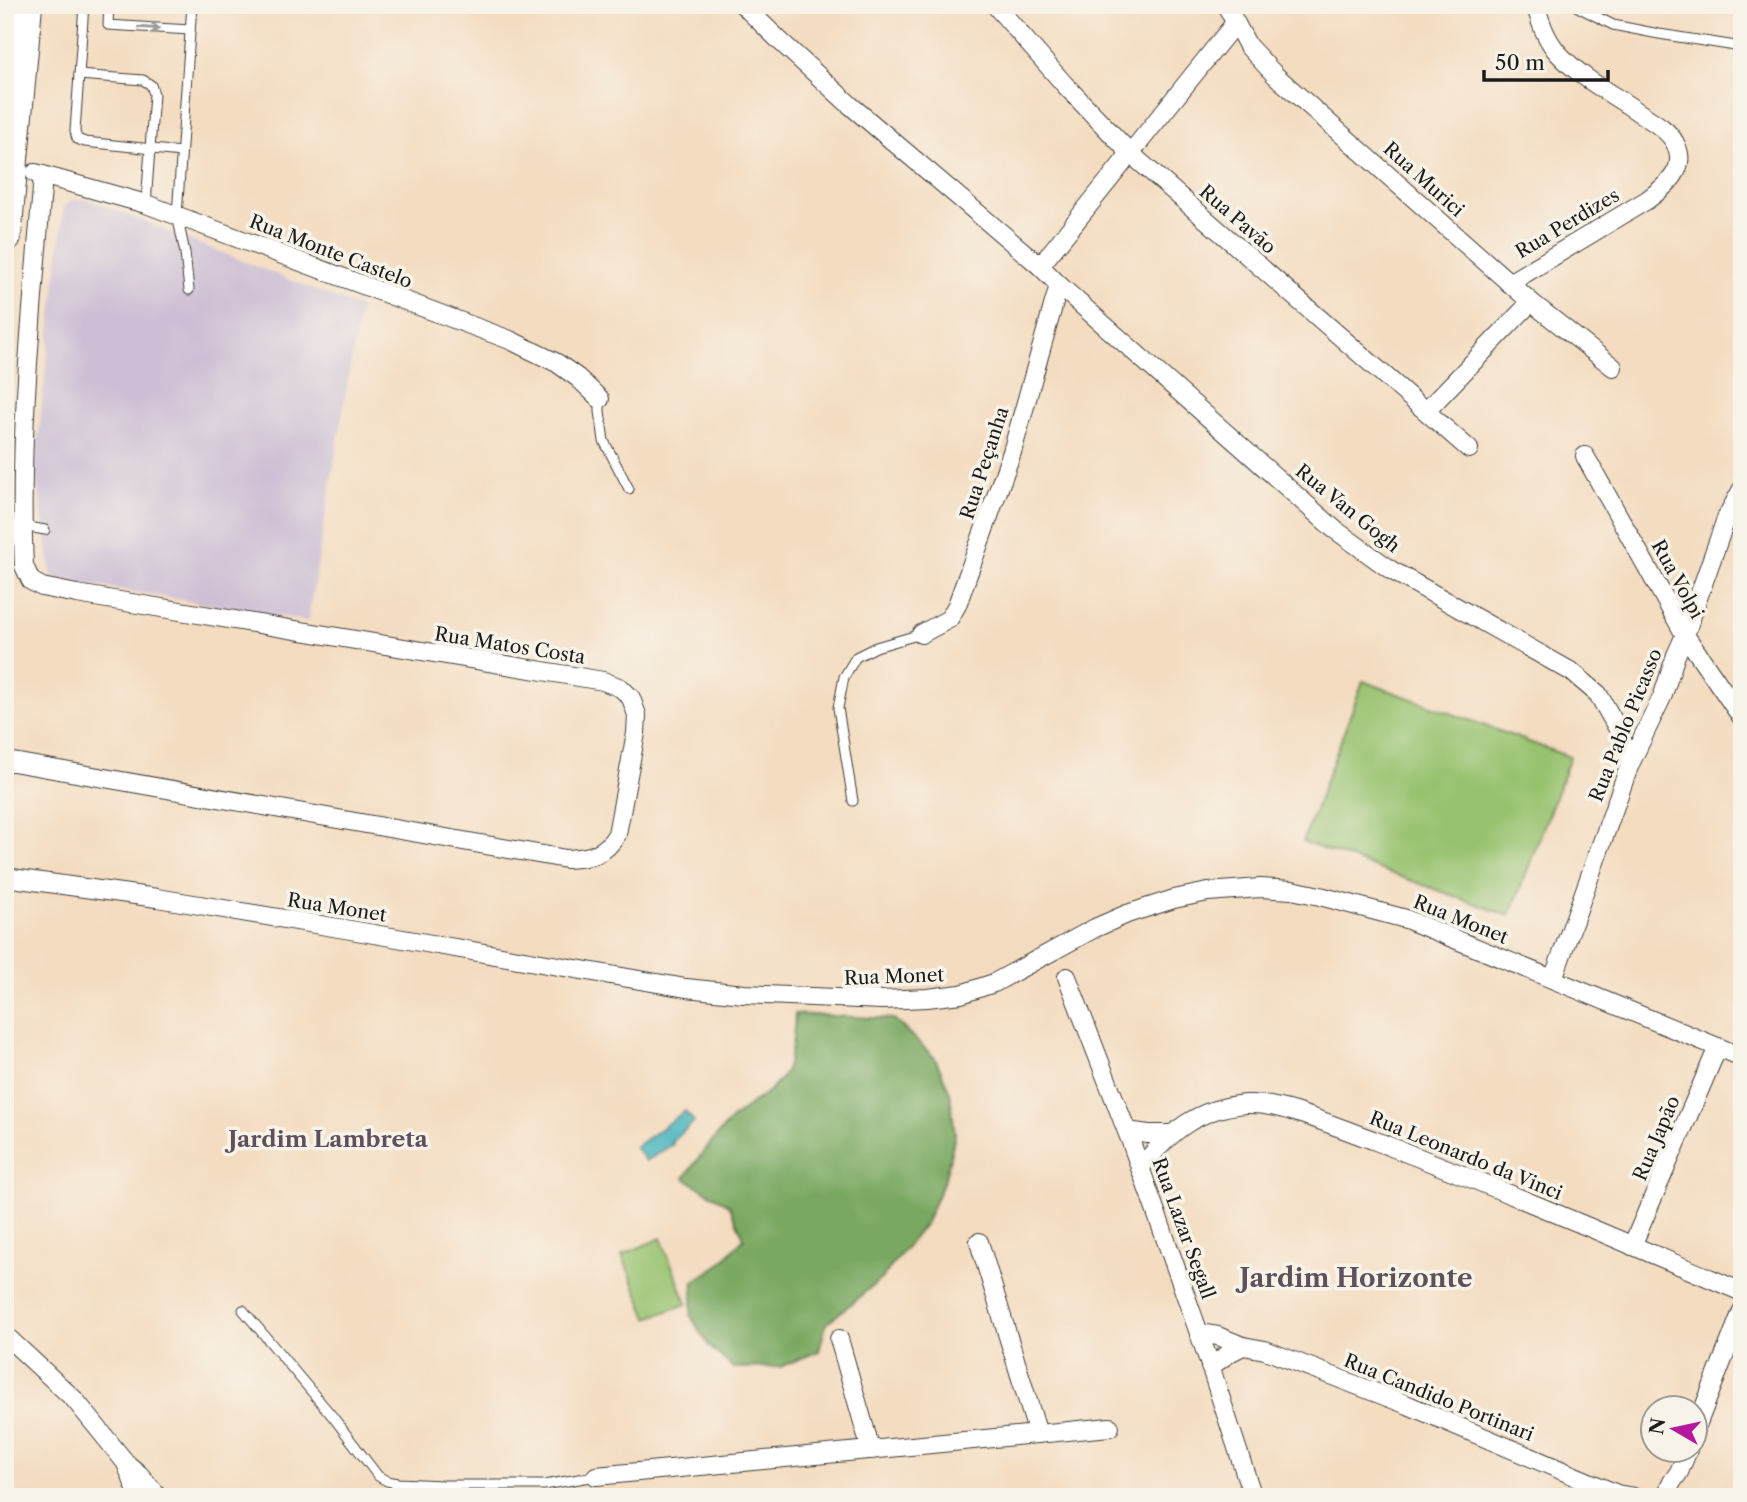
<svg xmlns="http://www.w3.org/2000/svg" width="1747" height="1502" viewBox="0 0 1747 1502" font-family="'Libre Caslon Text',serif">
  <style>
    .industrial { fill: #ccbed4 }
    .green { fill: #97c26e; stroke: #5a6f45; stroke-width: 2 }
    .forest { fill: #79a861; stroke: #4a623e; stroke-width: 2 }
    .water { fill: #45b4be; stroke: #30686d; stroke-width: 2 }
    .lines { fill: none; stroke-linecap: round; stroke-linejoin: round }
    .service-casing { stroke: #3c3935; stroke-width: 11 }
    .minor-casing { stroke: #3c3935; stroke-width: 20 }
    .motorway-casing { stroke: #3c3935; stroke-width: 34 }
    .service { stroke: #fff; stroke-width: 9 }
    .minor { stroke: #fff; stroke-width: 18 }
    .motorway { stroke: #fff; stroke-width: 32 }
    .oneway { stroke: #999 }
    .labels { text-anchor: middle; stroke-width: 7; stroke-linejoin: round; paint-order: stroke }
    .street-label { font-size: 19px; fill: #1c1c1c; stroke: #f7f3e8 }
    .quarter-label { font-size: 23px; font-weight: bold; fill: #60505c; stroke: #f7f3e8 }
    .district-label { font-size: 26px; font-weight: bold; fill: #60505c; stroke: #f7f3e8 }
  </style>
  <rect width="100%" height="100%" fill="#f7f3e8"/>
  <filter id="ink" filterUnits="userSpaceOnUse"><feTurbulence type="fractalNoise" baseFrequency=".0143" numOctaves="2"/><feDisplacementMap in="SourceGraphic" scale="14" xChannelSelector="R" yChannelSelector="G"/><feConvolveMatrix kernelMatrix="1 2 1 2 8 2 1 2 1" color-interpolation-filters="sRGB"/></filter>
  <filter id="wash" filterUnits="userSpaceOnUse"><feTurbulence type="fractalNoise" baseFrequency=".00686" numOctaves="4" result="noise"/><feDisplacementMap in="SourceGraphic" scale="28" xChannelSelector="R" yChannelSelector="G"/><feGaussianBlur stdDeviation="1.57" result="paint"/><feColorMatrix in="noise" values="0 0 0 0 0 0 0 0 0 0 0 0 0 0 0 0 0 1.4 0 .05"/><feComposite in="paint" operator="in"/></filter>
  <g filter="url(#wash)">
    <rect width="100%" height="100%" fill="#f4dcc0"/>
    <polygon class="industrial" points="74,199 90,200 360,308 308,621 52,578 35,467 64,207"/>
    <g class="green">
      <polygon points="1363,681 1570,757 1510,916 1303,842"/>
      <polygon points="661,1238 687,1304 648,1318 622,1255"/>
    </g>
    <path class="forest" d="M795 1014 894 1019 935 1058 950 1092 955 1135 945 1178 926 1222 882 1278 826 1324 819 1351 780 1367 733 1368 709 1346 691 1316 694 1281 720 1264 744 1238 729 1205 684 1178C698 1159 712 1140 728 1123 744 1106 774 1093 785 1072 792 1058 794 1030 795 1014Z"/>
    <polygon class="water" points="685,1111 694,1122 672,1141 673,1144 646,1161 635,1147"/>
  </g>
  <g filter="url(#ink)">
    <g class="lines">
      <defs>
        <g id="service">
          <polyline points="84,5 75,131 77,139 85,142 181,152"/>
          <polyline points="109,5 108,25 190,30"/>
          <polyline points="1574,5 1613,25 1659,34 1742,47"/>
          <polyline points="79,75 143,80 151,85 154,94 146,204"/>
          <polyline points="189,290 185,253 177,215 192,5"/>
          <polyline points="600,399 600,411 604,441 629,489"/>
          <polyline points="23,526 45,530"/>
          <polyline points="853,801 838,708 844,677 856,657 876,647 921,634"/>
          <polyline points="243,1310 333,1417 378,1476 387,1481 398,1483 443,1485 544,1485 596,1476"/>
        </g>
        <g id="minor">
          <polyline points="743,5 779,40 850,105 1040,266 1059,285 1334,529 1391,570 1572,672 1598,694 1618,729 1630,764"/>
          <polyline points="995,5 1065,85 1131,154 1469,449"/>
          <polyline points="1226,5 1248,46 1276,76 1531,302 1613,367"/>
          <polyline points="35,173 146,204 510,340 557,363 578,378 600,399"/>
          <polyline points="1040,266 1235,23"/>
          <path d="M1509 283 1647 200C1666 186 1689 169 1675 143 1668 129 1650 120 1638 112 1612 94 1581 78 1559 54 1546 40 1540 23 1536 5"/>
          <polyline points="1427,410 1531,302"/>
          <polyline points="1585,456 1685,635 1742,718"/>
          <polyline points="921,634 949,619 957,605 1012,452 1059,285"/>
          <path d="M5 762H13L566 859C590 858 605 855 617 834L636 733 637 715 631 698 621 688 603 681 77 594 42 587 31 581 24 566C18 436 33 304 43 175"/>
          <polyline points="5,877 157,898 345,929 686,988 744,994 882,1000 927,998 961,994 994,983 1095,928 1127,914 1174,899 1208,892 1260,888 1292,890 1320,896 1406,919 1742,1057"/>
          <polyline points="1067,977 1131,1142 1205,1350 1253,1497"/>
          <polyline points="1553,979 1630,764 1663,695 1676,655 1685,635 1727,516 1742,489"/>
          <polyline points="1127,1131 1148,1134 1171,1134"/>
          <path d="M1140 1168C1170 1132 1197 1108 1246 1104 1282 1102 1338 1128 1373 1140 1497 1187 1619 1240 1742 1292"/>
          <polyline points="979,1242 1038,1434"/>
          <polyline points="1632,1246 1718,1047"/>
          <polyline points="1199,1333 1218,1336 1243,1346 1265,1350 1408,1405 1617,1494 1634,1497"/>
          <polyline points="5,1335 75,1400 126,1463 139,1474 159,1497"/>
          <polyline points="839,1339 871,1450"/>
          <polyline points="1210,1367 1231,1352 1243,1346"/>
          <polyline points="1694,1433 1742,1311"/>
          <polyline points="127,1466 139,1497"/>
          <polyline points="596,1476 1110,1427"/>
          <polyline points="1665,1497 1672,1482 1679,1472 1688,1450"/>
        </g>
        <polyline id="motorway" points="5,236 26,5"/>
      </defs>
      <use href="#service" class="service-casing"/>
      <use href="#minor" class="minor-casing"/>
      <use href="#motorway" class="motorway-casing"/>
      <use href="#service" class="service"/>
      <use href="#minor" class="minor"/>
      <use href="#motorway" class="motorway"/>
    </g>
    <defs><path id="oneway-shaft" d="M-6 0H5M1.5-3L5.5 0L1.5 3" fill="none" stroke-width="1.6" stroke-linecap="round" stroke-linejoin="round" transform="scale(1.75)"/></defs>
    <use class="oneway" href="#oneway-shaft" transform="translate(149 28) rotate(4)"/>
  </g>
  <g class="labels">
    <g class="street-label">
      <text transform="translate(1424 179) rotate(42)" y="7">Rua Murici</text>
      <text transform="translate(1238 219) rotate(41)" y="7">Rua Pavão</text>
      <text transform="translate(1567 223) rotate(-31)" y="7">Rua Perdizes</text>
      <text transform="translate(331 251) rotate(21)" y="7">Rua Monte Castelo</text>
      <text transform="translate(984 463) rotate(-72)" y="7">Rua Peçanha</text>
      <text transform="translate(1348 508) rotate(39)" y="7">Rua Van Gogh</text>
      <text transform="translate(1678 579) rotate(61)" y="7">Rua Volpi</text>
      <text transform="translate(510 645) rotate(9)" y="7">Rua Matos Costa</text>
      <text transform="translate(1625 725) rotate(-68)" y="7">Rua Pablo Picasso</text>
      <text transform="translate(337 907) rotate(9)" y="7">Rua Monet</text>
      <text transform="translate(1461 919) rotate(22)" y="7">Rua Monet</text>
      <text transform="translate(894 976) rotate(-2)" y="7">Rua Monet</text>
      <text transform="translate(1656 1138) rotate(-67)" y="7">Rua Japão</text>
      <text transform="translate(1466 1155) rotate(22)" y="7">Rua Leonardo da Vinci</text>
      <text transform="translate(1184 1228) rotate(70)" y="7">Rua Lazar Segall</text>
      <text transform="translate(1439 1397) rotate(22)" y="7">Rua Candido Portinari</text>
    </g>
    <g class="quarter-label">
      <text x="328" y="1147">Jardim Lambreta</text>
    </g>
    <g class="district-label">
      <text x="1356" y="1287">Jardim Horizonte</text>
    </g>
  </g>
  <rect width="1747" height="1502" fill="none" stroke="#f7f3e8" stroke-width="28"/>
  <g transform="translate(1674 1429) rotate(279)"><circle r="33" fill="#f7f3e8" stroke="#9f9d96" stroke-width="2"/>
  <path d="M0-5L12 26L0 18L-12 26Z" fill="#b5179e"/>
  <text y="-10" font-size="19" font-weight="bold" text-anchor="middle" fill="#1c1c1c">N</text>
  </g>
  <path d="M1484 70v10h124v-10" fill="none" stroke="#1c1c1c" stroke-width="3.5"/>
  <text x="1495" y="70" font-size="21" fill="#1c1c1c" stroke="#f7f3e8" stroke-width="5" paint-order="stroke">50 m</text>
</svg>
